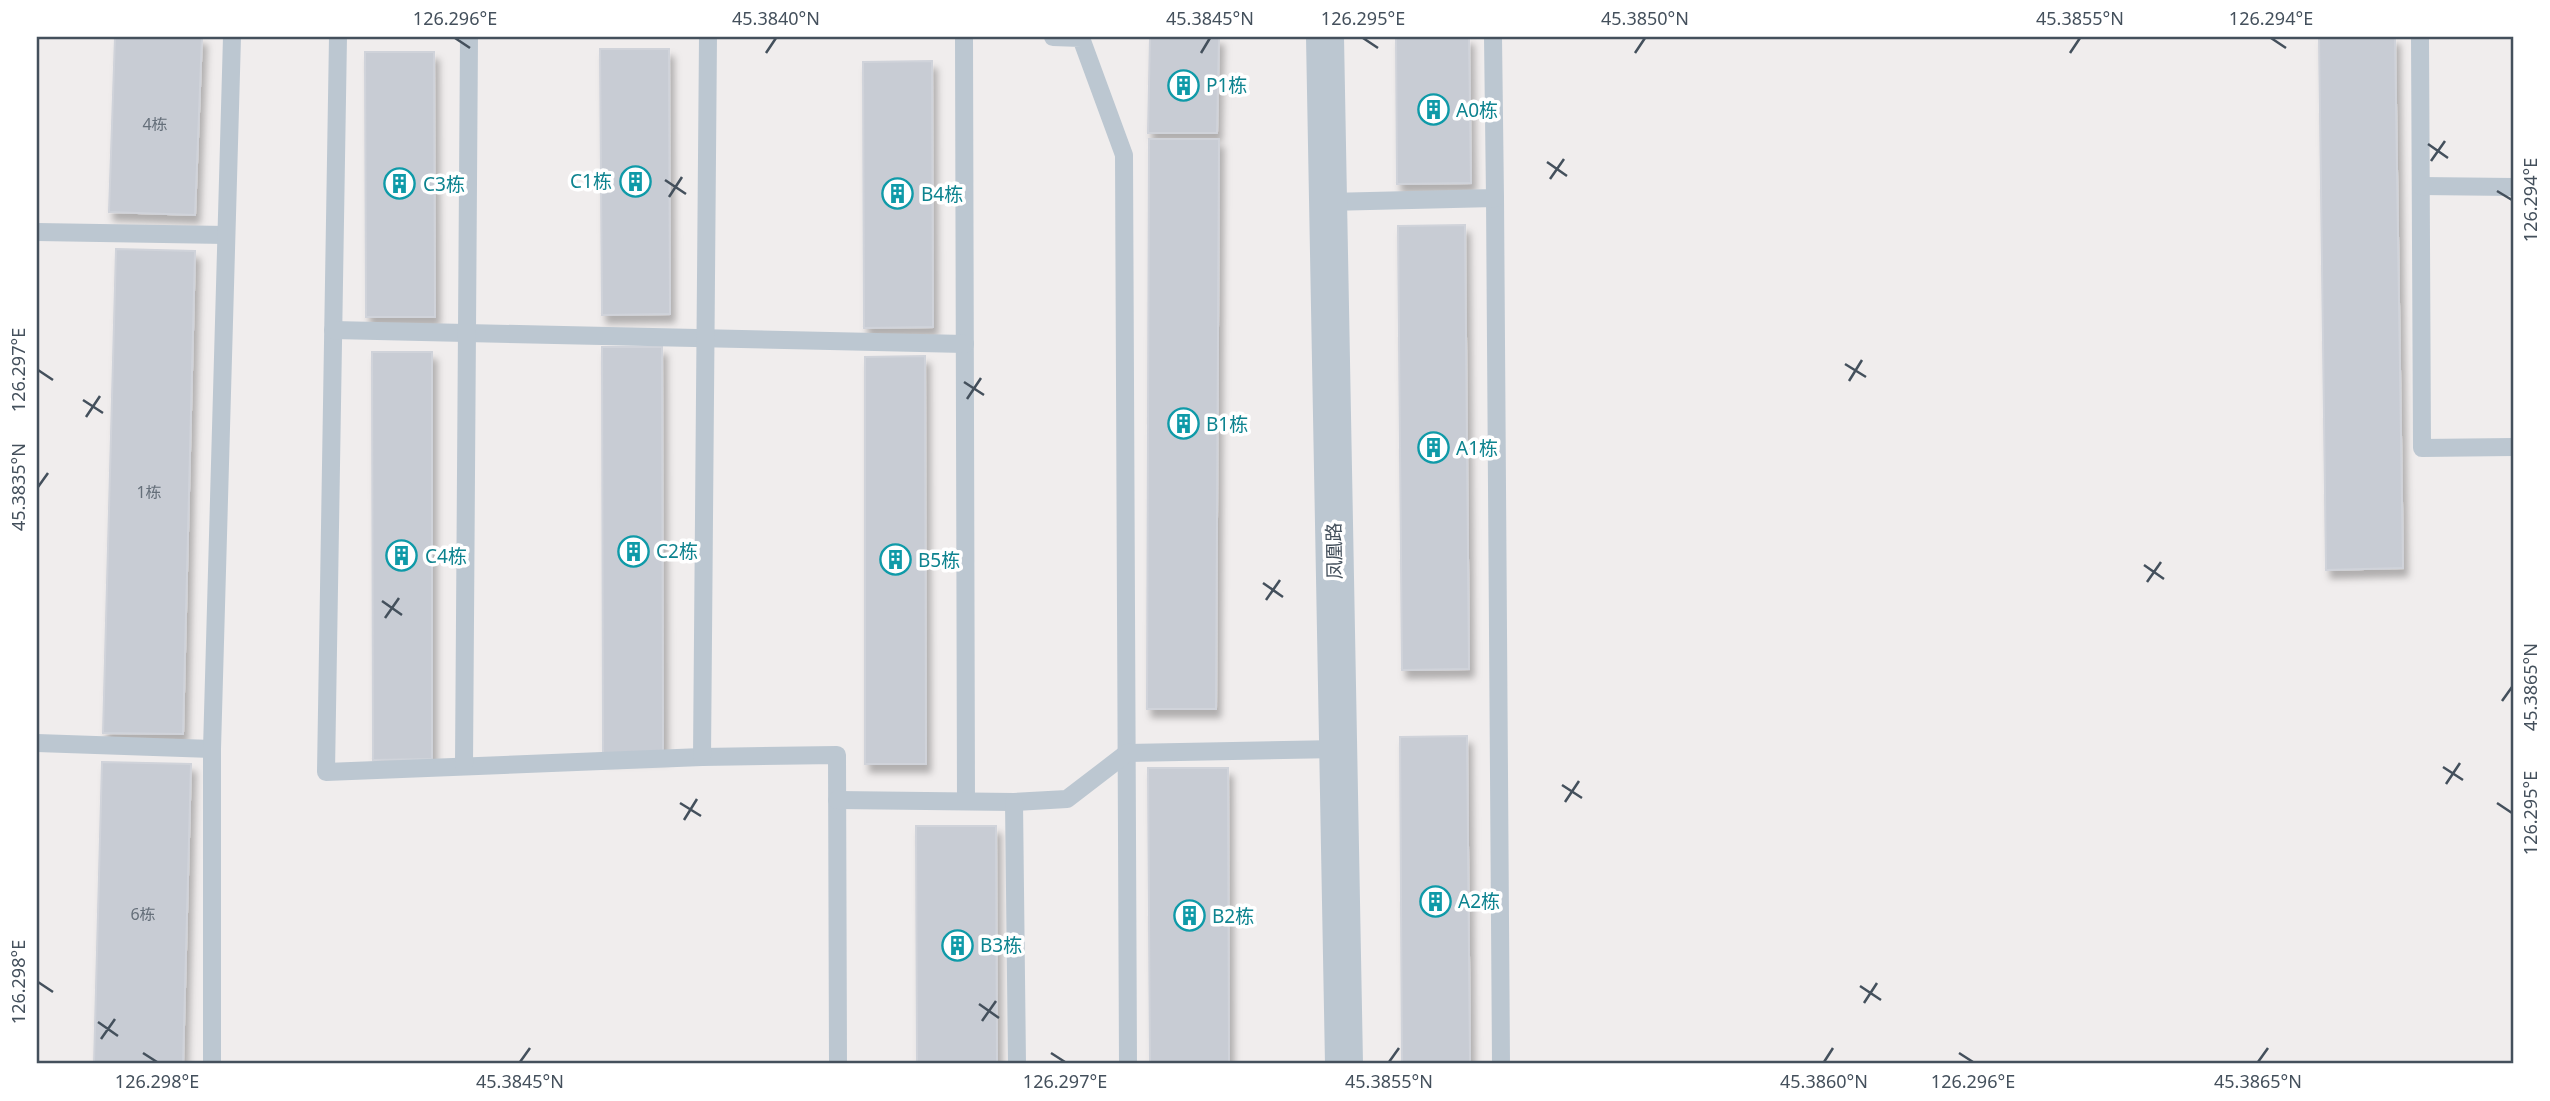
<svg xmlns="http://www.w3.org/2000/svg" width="2550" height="1101" viewBox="0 0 2550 1101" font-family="'Noto Sans','Noto Sans SC',sans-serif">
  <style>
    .building { fill: #c8ccd4; stroke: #d0d3da; stroke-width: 2; filter: url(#shadow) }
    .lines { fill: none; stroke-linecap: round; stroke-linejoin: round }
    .service { stroke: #bcc7d1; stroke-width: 18 }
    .tertiary { stroke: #bcc7d1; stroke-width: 38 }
    .ticks { fill: none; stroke: #44505c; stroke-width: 2.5 }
    .labels { text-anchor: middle; stroke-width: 7; stroke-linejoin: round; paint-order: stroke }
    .number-label { font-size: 16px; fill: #656f7a }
    .culture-label { font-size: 19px; fill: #0d838f; stroke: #fff; text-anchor: start }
    .street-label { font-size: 19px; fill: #44505c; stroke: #fff }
    .neatline { fill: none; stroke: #44505c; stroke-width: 2.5 }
    .ticks-label { font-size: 18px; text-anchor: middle; fill: #44505c }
  </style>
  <defs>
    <filter id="shadow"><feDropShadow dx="4.5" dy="8" stdDeviation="3.5" flood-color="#0004"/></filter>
  </defs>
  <rect width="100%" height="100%" fill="#f0eded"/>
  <g class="building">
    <polygon points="115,37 202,37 195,215 109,212"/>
    <polygon points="1150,37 1219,37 1217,133 1148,133"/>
    <polygon points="1396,37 1469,37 1471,183 1397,184"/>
    <polygon points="2319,37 2395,37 2403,568 2326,570"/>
    <polygon points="600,49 669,49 670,314 602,315"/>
    <polygon points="365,52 434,52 435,317 366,317"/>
    <polygon points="932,61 933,327 864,328 863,62"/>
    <polygon points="1149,139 1219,139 1216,709 1147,709"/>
    <polygon points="1465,225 1469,669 1402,670 1398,226"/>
    <polygon points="116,249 195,251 183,734 103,733"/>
    <polygon points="602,347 662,347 663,754 603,755"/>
    <polygon points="372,352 432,352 432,759 373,760"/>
    <polygon points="925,356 926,764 865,764 865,357"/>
    <polygon points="1467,736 1470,1064 1402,1064 1400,737"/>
    <polygon points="102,762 191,764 183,1064 94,1064"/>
    <polygon points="1148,768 1228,768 1229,1064 1150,1064"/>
    <polygon points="916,826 996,826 997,1064 917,1064"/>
  </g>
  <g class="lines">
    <g class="service">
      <polyline points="338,37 326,772 702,757 837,755 838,1064"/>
      <polyline points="964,37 966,801"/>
      <polyline points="1053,37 1081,38 1124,155 1128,1064"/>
      <polyline points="2420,37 2422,448 2513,447"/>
      <polyline points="2421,186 2513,187"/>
      <polyline points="1495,198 1501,1064"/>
      <polyline points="1328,202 1495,198 1493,37"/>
      <polyline points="37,232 226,235"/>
      <polyline points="333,330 965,344"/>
      <polyline points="37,743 212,749"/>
      <polyline points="702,757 708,37"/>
      <polyline points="464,766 469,37"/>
      <polyline points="837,800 1014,802 1067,799 1127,753 1338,749"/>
      <polyline points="1014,802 1017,1064"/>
      <polyline points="212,1064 212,749 232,37"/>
    </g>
    <polyline class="tertiary" points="1325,37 1344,1064"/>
  </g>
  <path class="ticks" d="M455 38 470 48M1363 38 1378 48M2271 38 2286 48M766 53 776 38M1201 53 1210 38M1635 53 1645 38M2070 53 2080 38M2428 144 2448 158M2431 161 2445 141M1547 162 1567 176M1550 179 1564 159M665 180 686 194M2497 191 2512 200M669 197 682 177M1845 364 1866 377M38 370 53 380M1849 381 1862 360M964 382 984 395M967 399 981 378M83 400 103 413M86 417 100 396M38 487 48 473M2144 565 2164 579M2147 582 2161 562M1263 583 1283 597M1266 600 1280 580M382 601 402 615M385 618 399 598M2502 701 2512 687M2443 767 2463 780M2446 784 2460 763M1562 785 1582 798M1565 802 1579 781M680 803 701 816M2497 803 2512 813M684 820 697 799M38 982 53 992M1860 986 1881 1000M1864 1003 1877 983M979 1004 999 1018M982 1021 996 1001M98 1022 118 1036M101 1039 115 1019M143 1053 157 1062M1051 1053 1065 1062M1959 1053 1973 1062M520 1062 530 1048M1389 1062 1399 1048M1824 1062 1833 1048M2258 1062 2268 1048"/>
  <defs>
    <symbol id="building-ring" viewBox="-11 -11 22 22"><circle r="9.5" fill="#fff" stroke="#0f9aa8" stroke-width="1.5"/><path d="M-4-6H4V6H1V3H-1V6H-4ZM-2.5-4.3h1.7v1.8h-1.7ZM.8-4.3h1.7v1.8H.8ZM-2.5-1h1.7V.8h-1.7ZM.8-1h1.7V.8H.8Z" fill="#0f9aa8"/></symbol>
  </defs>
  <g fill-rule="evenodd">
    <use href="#building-ring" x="1166" y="68" width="35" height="35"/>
    <use href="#building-ring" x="1416" y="92" width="35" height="35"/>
    <use href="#building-ring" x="618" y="164" width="35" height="35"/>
    <use href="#building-ring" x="382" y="166" width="35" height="35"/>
    <use href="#building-ring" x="880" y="176" width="35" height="35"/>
    <use href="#building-ring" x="1166" y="406" width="35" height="35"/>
    <use href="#building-ring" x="1416" y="430" width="35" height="35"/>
    <use href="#building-ring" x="616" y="534" width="35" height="35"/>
    <use href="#building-ring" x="384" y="538" width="35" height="35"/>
    <use href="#building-ring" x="878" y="542" width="35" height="35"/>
    <use href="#building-ring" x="1418" y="884" width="35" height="35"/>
    <use href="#building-ring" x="1172" y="898" width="35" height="35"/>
    <use href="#building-ring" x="940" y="928" width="35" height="35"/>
  </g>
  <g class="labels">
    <g class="number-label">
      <text x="155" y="130">4栋</text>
      <text x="149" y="498">1栋</text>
      <text x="143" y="920">6栋</text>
    </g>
    <g class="culture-label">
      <text x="1206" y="92">P1栋</text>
      <text x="1456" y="117">A0栋</text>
      <text x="612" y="188" text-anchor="end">C1栋</text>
      <text x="423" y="191">C3栋</text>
      <text x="921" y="201">B4栋</text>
      <text x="1206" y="431">B1栋</text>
      <text x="1456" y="455">A1栋</text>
      <text x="656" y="558">C2栋</text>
      <text x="425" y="563">C4栋</text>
      <text x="918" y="567">B5栋</text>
      <text x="1458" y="908">A2栋</text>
      <text x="1212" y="923">B2栋</text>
      <text x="980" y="952">B3栋</text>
    </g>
    <g class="street-label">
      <text transform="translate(1334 551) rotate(-91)" y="7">凤凰路</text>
    </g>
  </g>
  <rect width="2550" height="1101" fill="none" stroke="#ffffff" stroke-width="77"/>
  <rect x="38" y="38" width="2474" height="1024" class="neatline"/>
  <g class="ticks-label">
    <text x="455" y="25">126.296°E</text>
    <text x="776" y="25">45.3840°N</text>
    <text x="1210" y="25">45.3845°N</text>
    <text x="1363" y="25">126.295°E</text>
    <text x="1645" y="25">45.3850°N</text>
    <text x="2080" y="25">45.3855°N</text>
    <text x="2271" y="25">126.294°E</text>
    <text transform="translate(2531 200) rotate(-90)" y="6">126.294°E</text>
    <text transform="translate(19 370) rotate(-90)" y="6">126.297°E</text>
    <text transform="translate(19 487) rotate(-90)" y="6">45.3835°N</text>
    <text transform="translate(2531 687) rotate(-90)" y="6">45.3865°N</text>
    <text transform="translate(2531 813) rotate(-90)" y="6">126.295°E</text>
    <text transform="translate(19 982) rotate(-90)" y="6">126.298°E</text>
    <text x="157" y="1088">126.298°E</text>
    <text x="520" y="1088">45.3845°N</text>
    <text x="1065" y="1088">126.297°E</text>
    <text x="1389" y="1088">45.3855°N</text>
    <text x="1824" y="1088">45.3860°N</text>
    <text x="1973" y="1088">126.296°E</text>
    <text x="2258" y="1088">45.3865°N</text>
  </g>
</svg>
